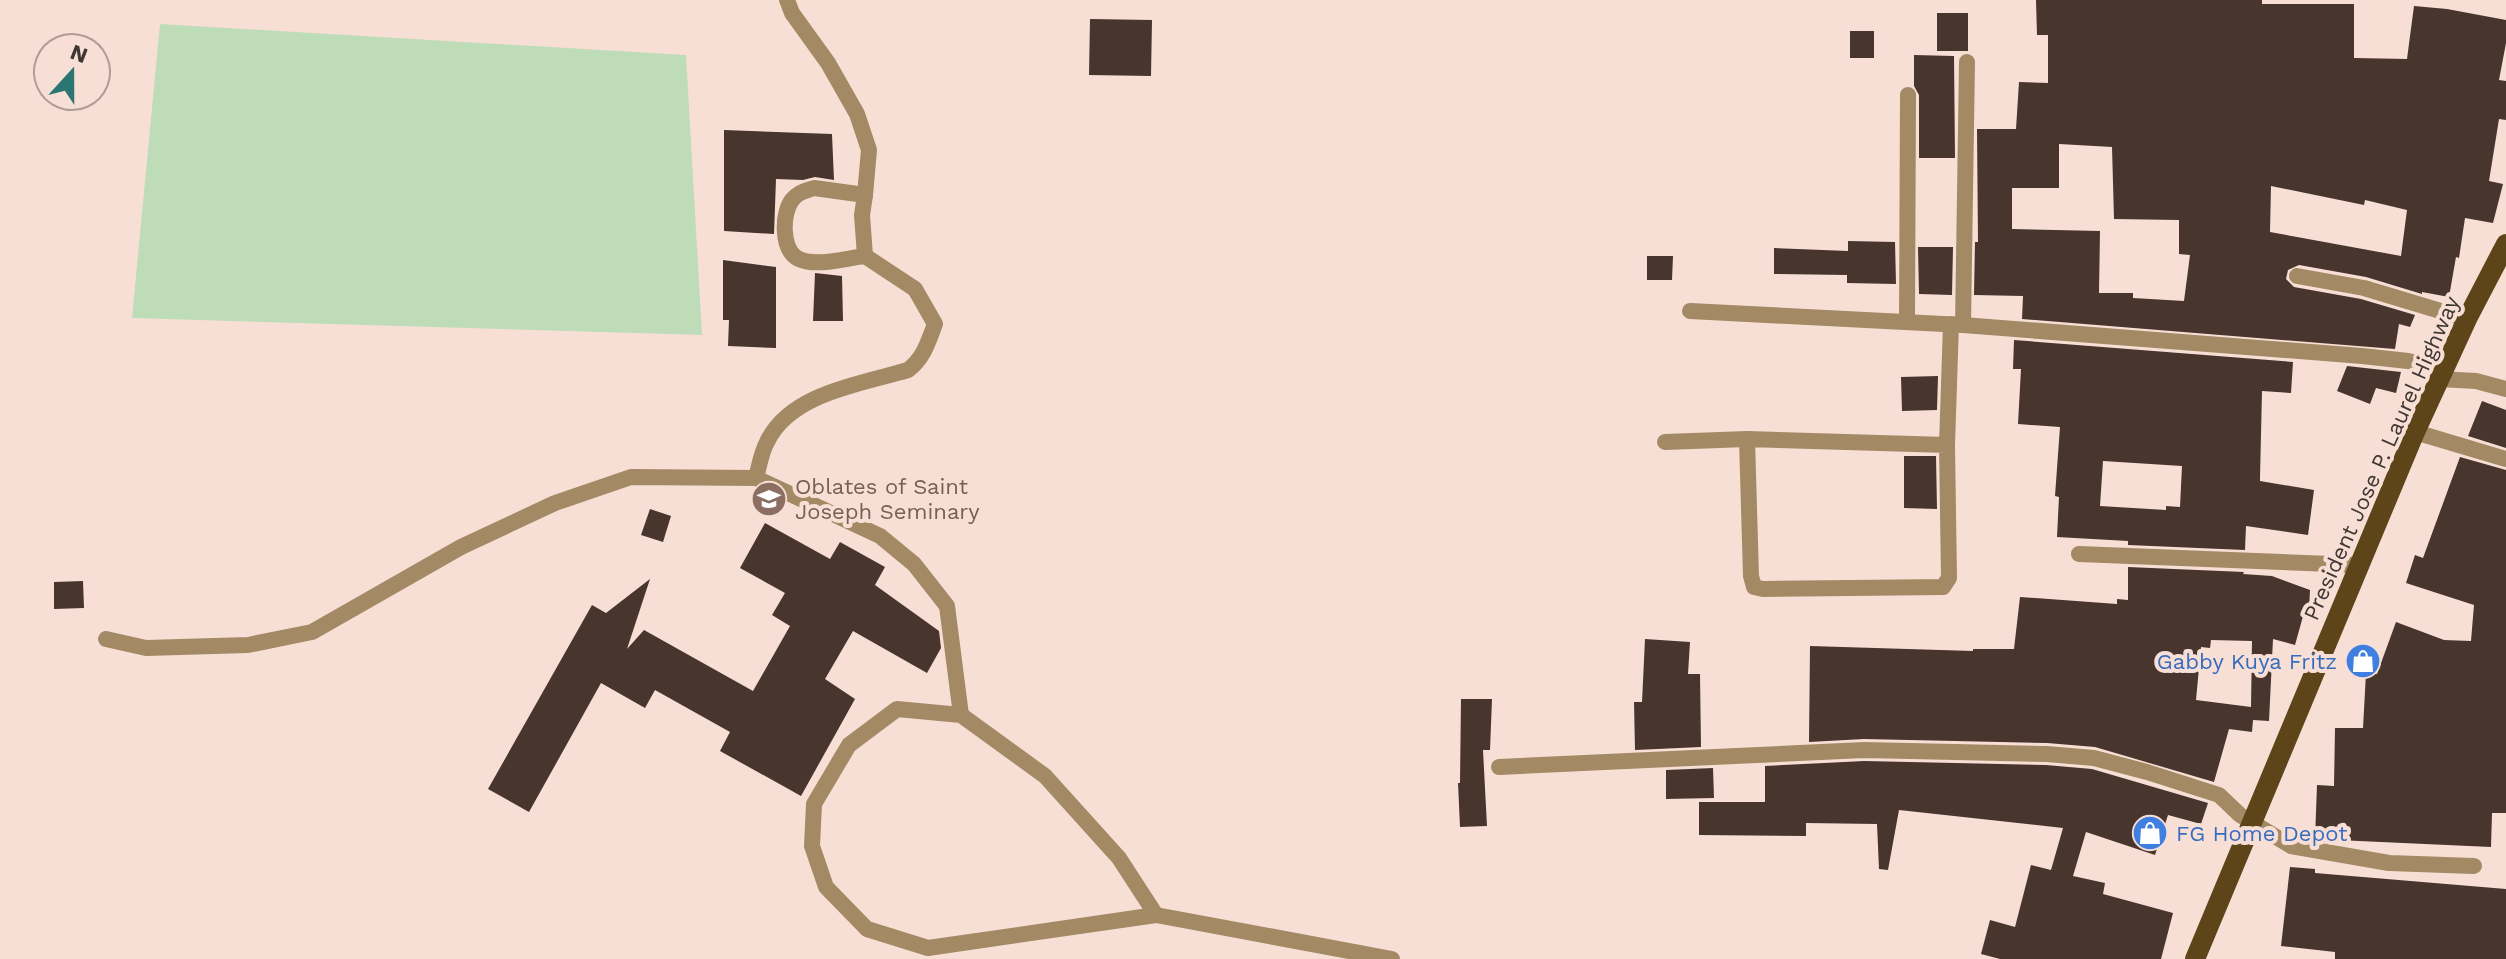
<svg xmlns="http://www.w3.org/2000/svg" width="2506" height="959" viewBox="0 0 2506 959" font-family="'Work Sans',sans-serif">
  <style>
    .green { fill: #bfdcb9 }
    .building { fill: #48352e; fill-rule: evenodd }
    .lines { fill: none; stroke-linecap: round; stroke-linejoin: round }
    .lane { stroke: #a38a65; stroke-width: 16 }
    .street { stroke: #a38a65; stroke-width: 16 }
    .primary { stroke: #5d4419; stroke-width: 20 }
    .labels { text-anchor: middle; stroke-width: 8; stroke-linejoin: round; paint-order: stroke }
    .street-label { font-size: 22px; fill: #403733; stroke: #f8dfd6 }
    .education-label { font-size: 22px; fill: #785e54; stroke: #f8dfd6; text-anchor: start }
    .shop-label { font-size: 22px; fill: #366cbe; stroke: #f8dfd6; text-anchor: end }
  </style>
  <rect width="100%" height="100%" fill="#f8dfd6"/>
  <polygon class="green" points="160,24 686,55 702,335 132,318"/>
  <g class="building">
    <path d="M2036 0H2262V4H2354V58L2407 59 2414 6 2447 9 2506 20V43L2499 80 2506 81V120L2499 119 2489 181 2503 184 2493 223 2465 218 2459 258 2456 257 2449 297 2422 292V294L2366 277 2299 265 2288 270 2286 279 2294 287 2361 299 2415 315 2410 327 2399 324 2395 349 2022 319 2023 296 1974 295 1975 242H1978L1977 129H2016L2019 82 2048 83V35H2037ZM2059 144 2112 147 2114 219 2179 220V254L2190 255 2184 301 2133 298V293H2099L2100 231 2012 229V188H2059ZM2271 186 2364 205 2365 200 2407 210 2401 256 2270 232Z"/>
    <rect x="1937" y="13" width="31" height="38"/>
    <polygon points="1090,19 1152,20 1151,76 1089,75"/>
    <rect x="1850" y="31" width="24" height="27"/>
    <polygon points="1914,55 1954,56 1955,158 1919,158 1919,95 1914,86"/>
    <polygon points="724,130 832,134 834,180 815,177 803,180 776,179 774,234 724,231"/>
    <polygon points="1848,241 1895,242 1896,284 1847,283 1847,275 1774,274 1774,248 1848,251"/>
    <polygon points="1918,247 1953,247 1952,295 1919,294"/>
    <polygon points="1647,256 1673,256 1672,280 1647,280"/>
    <polygon points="723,260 776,267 776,348 728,346 729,320 723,320"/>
    <polygon points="815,273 842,276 843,321 813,321"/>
    <path d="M2014 340 2293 362 2291 393 2262 391 2260 478V481L2314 490 2308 535 2246 526 2245 550 2128 545V541L2057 537 2059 497 2055 496 2060 427 2018 424 2021 369H2013ZM2103 461 2182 466 2180 507 2166 506V510L2100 506Z"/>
    <polygon points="2347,366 2401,372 2396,393 2376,388 2370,404 2337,391"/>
    <polygon points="1938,376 1937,410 1902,411 1901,377"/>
    <polygon points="2482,401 2506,410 2506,448 2468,436"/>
    <polygon points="1904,456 1936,456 1937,509 1904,508"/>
    <polygon points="2460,457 2506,470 2506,813 2492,813 2491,847 2315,839 2317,785 2334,786 2335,728 2363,728 2366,673 2377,674 2396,622 2444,640 2471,641 2474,605 2406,583 2415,555 2423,558"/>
    <polygon points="650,509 671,516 663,542 641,535"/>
    <polygon points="765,523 830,559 840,542 885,567 875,585 939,631 941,648 927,673 853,631 825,679 855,699 801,796 720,751 730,732 655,690 645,708 601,683 529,812 488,789 592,605 606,613 650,579 627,649 644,630 753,691 790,626 772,615 785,593 740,568"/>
    <path d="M2128 567 2244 572 2243 574 2272 576 2310 590 2309 609H2305L2295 645 2273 639 2269 721 2253 720 2252 732 2229 729 2214 782 2095 747 2047 743 1864 739 1809 742 1810 646 1973 651V649H2014L2020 597 2117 604V599L2128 600ZM2211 640 2252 641 2251 707 2196 700 2201 647 2210 648Z"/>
    <polygon points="83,581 84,608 54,609 54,582"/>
    <polygon points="1645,639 1690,642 1688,674 1700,674 1701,747 1635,750 1634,702 1642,702"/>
    <polygon points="1461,699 1492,699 1490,750 1483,750 1487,826 1460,827 1458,783 1460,783"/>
    <polygon points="1864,761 2046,765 2092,769 2208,803 2201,824 2168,815 2155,855 2086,832 2073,876 2105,883 2103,894 2173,913 2161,959 2000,959 1981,954 1990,920 2015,927 2031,865 2051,870 2063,828 1899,810 1888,870 1879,869 1877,824 1806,823 1806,836 1699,835 1699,802 1765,802 1765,766"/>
    <polygon points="1713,768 1714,798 1666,799 1666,770"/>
    <polygon points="2290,867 2315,869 2315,873 2506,889 2506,959 2335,959 2335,952 2281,946"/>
  </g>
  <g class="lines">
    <g class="lane">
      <polyline points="787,0 792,13 828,63 857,114 869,150 865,195"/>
      <path d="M814 188 865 195 862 215 865 256C846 258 814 268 797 258 781 248 782 213 792 200 798 192 805 191 814 188Z"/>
      <polyline points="1665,442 1747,439"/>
      <path d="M756 478C759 467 761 453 767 442 790 393 861 384 908 370 924 358 928 342 935 324L915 289 865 256"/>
      <polyline points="106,639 146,648 248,645 312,632 461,547 555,503 631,477 756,478 880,536 914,564 947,606 961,715"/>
      <polyline points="1156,915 1119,858 1045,776 961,715 897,709 849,745 814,804 812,846 826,887 867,929 928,948 1156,915 1392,959"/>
    </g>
    <g class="street">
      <polyline points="2297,276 2364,288 2467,319"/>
      <polyline points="1690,311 1963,325 2362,356 2408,361 2444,369"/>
      <polyline points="1907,322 1908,95"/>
      <polyline points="1963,325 1967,62"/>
      <polyline points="2439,379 2476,381 2506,389"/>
      <polyline points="2415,432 2506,459"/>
      <polyline points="1947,445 1747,439 1751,576 1754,587 1763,589 1943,587 1949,578 1947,445 1951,324"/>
      <polyline points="2079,554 2358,565"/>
      <polyline points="1499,767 1864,750 2047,754 2094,758 2147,772 2219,795 2240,815 2291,846 2389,863 2474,866"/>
    </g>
    <polyline class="primary" points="2195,959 2415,432 2467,319 2506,244"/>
  </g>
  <defs>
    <symbol id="school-disc" viewBox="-11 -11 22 22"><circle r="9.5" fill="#8d6e63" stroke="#f8dfd6"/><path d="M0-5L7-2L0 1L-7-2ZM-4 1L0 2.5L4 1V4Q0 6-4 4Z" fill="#fff"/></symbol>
    <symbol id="shop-disc" viewBox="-11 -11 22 22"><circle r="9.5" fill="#3f7fe0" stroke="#f8dfd6"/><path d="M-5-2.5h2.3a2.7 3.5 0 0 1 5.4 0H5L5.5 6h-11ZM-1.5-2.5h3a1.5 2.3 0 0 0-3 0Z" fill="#fff"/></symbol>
  </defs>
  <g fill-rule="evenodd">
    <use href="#school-disc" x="749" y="479" width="40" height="40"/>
    <use href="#shop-disc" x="2343" y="641" width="40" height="40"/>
    <use href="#shop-disc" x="2130" y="813" width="40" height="40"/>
  </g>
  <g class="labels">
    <g class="street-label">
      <text transform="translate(2381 458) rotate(-66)" y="8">President Jose P. Laurel Highway</text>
    </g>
    <g class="education-label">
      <text x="795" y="494">Oblates of Saint<tspan x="795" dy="25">Joseph Seminary</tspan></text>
    </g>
    <g class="shop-label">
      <text x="2337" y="669">Gabby Kuya Fritz</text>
      <text x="2176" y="841" text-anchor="start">FG Home Depot</text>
    </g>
  </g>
  <g transform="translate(72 72) rotate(21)"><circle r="38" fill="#f8dfd6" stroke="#ae9c95" stroke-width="2"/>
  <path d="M0-6L14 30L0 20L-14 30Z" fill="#2b7572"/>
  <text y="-12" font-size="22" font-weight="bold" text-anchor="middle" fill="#403733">N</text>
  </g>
</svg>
